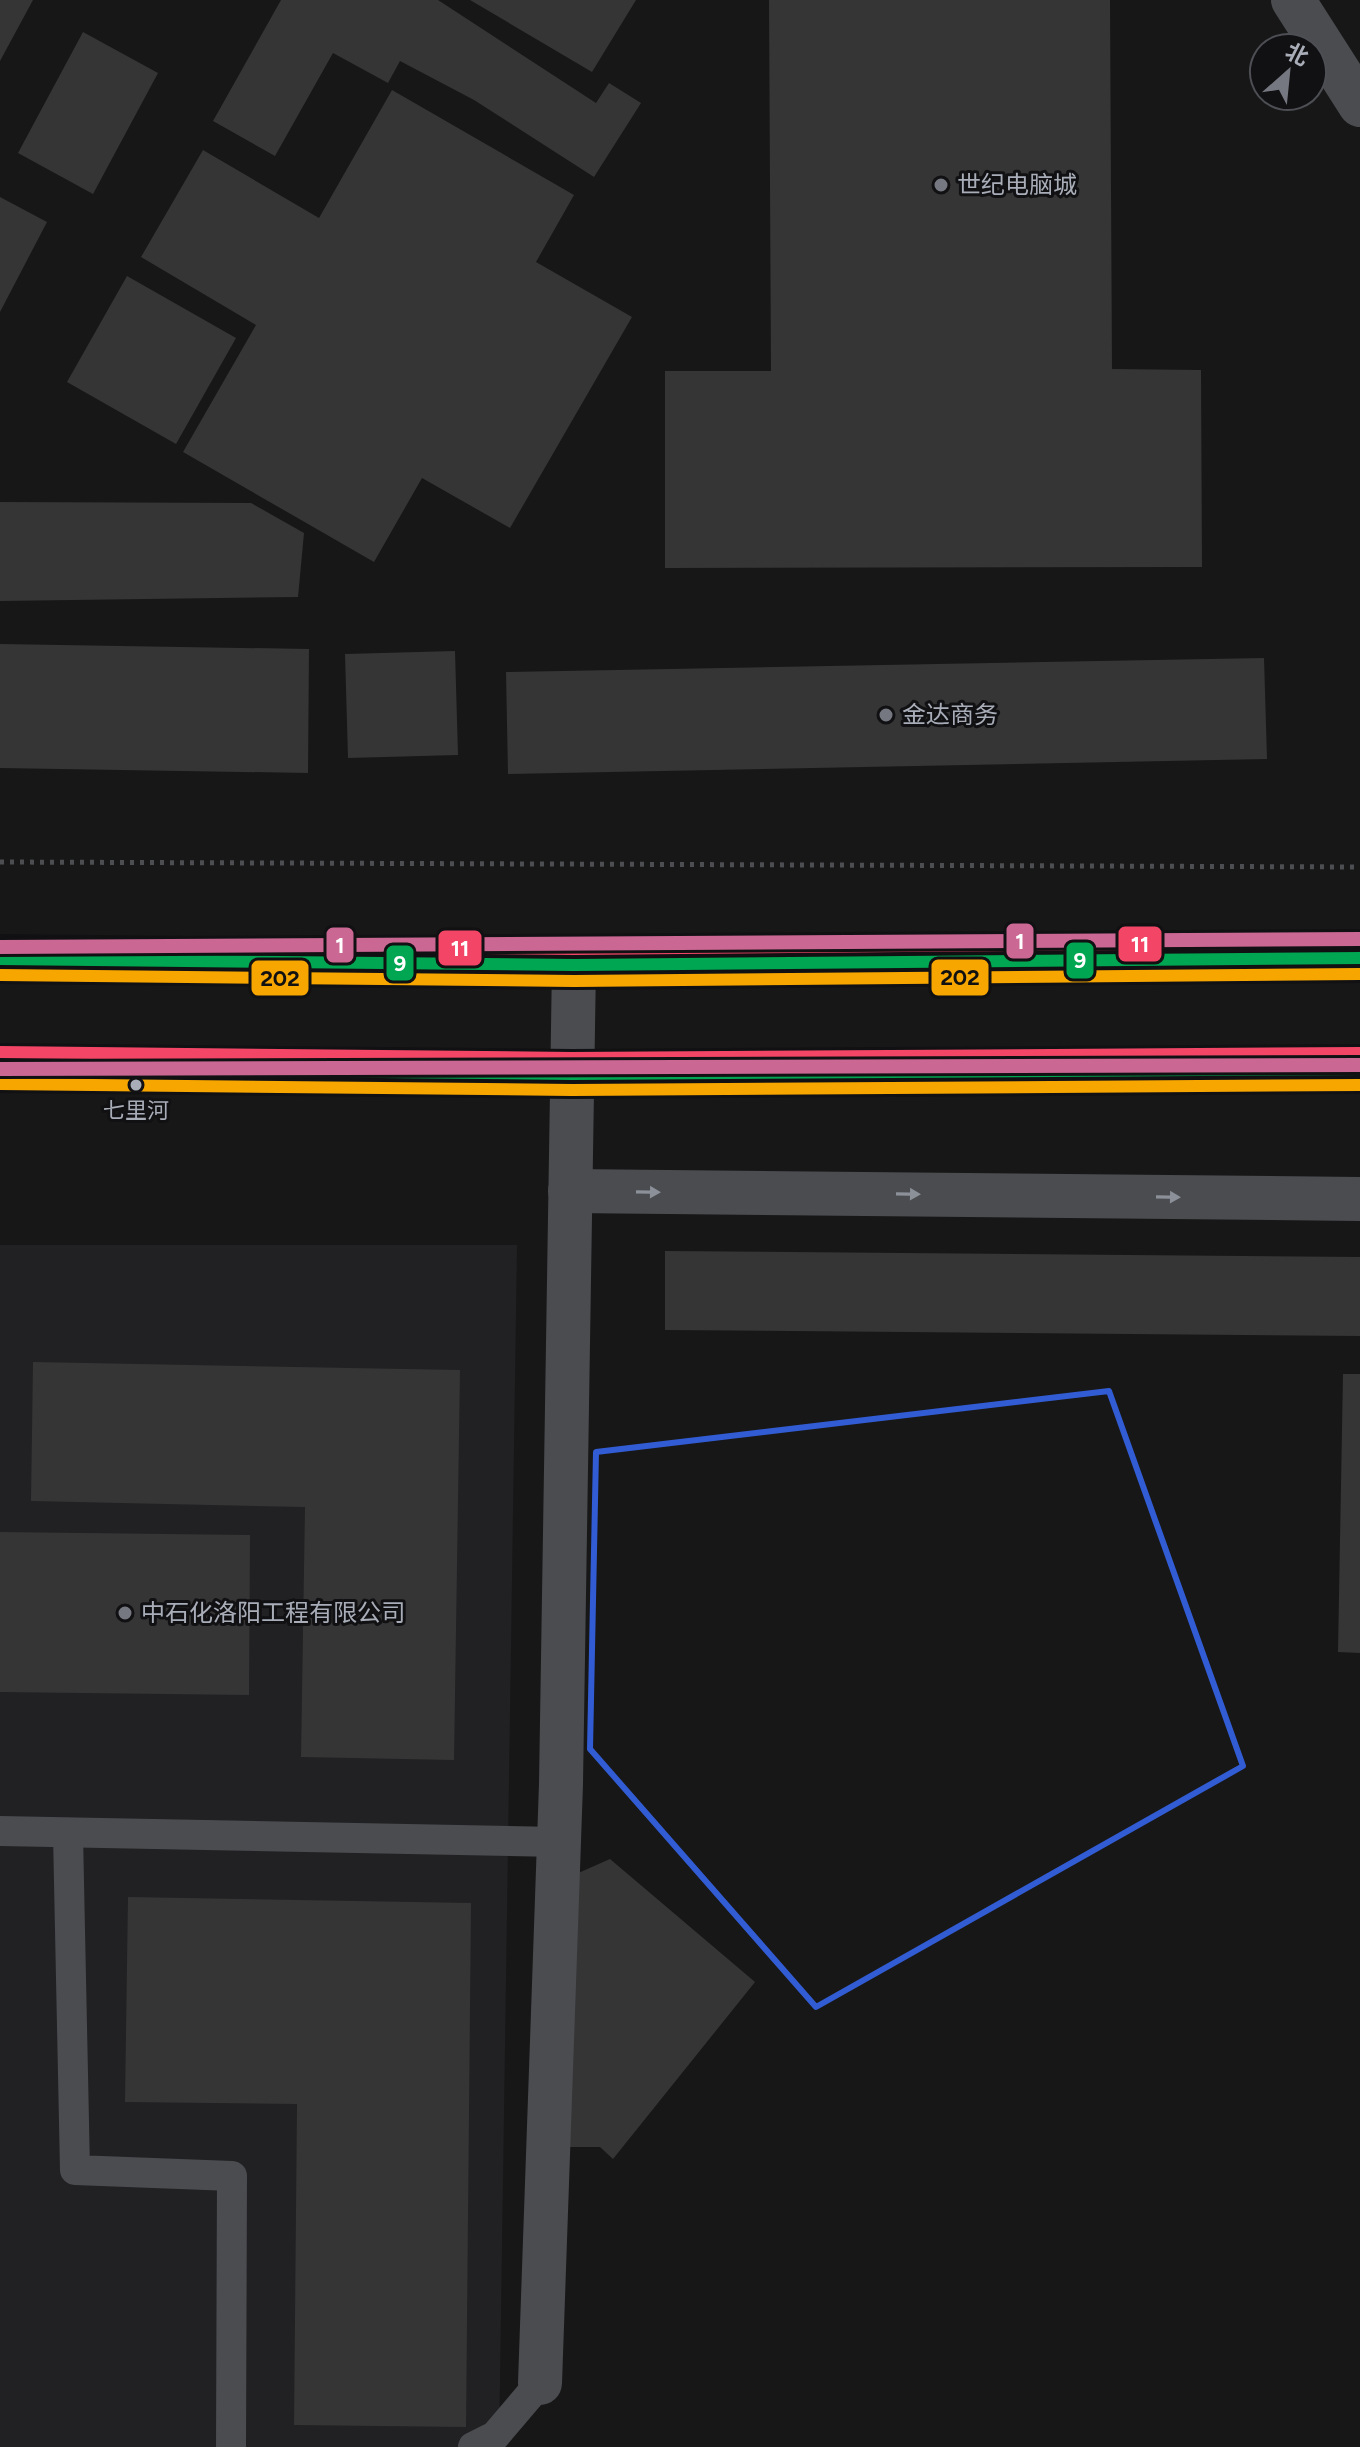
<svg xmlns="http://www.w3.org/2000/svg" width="1360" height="2447" viewBox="0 0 1360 2447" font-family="Figtree,'Noto Sans SC',sans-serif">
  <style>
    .built { fill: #212123 }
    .building { fill: #353536 }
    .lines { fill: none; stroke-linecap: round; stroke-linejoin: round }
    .path { stroke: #4d4e52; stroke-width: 5; stroke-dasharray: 4 6; stroke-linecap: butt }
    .service { stroke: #4b4c50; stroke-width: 30 }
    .minor { stroke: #4b4c50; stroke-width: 44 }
    .primary { stroke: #4d4f52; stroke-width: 44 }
    .bus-1-casing { stroke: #111113; stroke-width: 18 }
    .bus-2-casing { stroke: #111113; stroke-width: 18 }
    .bus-3-casing { stroke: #111113; stroke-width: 18 }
    .bus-1 { stroke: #00a651; stroke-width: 12 }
    .bus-2 { stroke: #f7a600; stroke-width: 12 }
    .bus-3 { stroke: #f34667; stroke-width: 12 }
    .metro-1-casing { stroke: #111113; stroke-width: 20 }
    .metro-1 { stroke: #ca6793; stroke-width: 14 }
    .oneway { fill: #8c9099 }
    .marked { fill: none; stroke: #325cd3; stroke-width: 6; stroke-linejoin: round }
    .poi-dot { fill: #757880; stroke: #111113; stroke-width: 3 }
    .bus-dot { fill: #a8adb8; stroke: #111113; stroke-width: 3 }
    .labels { text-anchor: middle; stroke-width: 6; stroke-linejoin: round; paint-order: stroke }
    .bus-label { font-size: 22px; fill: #a8adb8; stroke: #111113 }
    .poi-label { font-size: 24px; fill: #a8adb8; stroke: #111113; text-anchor: start }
    .line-badge { stroke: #111113; stroke-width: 3 }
    .badge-label { font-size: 22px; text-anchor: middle; font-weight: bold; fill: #fff }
    .pale-badge-label { font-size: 22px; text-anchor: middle; font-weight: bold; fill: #111 }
  </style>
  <rect width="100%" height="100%" fill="#171717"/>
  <polygon class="built" points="0,1245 517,1245 499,2447 0,2447"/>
  <g class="building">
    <polygon points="0,0 33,0 0,61"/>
    <polygon points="281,0 438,0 596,103 609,83 641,103 594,177 474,100 400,61 388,83 333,53 275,156 213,121"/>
    <polygon points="470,0 636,0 592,72"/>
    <polygon points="769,0 1110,0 1112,369 1201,370 1202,567 665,568 665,371 771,371"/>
    <polygon points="83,32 158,73 93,194 18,153"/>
    <polygon points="392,90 574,195 536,262 632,317 510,528 422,478 374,562 183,452 256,325 141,257 203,150 319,218"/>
    <polygon points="0,197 47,222 0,312"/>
    <polygon points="127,276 236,338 176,444 67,382"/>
    <polygon points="0,502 251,503 304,533 298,597 0,601"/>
    <polygon points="0,644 309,649 308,773 0,768"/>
    <polygon points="455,651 458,755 348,758 345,654"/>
    <polygon points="1264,658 1267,759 508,774 506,672"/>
    <polygon points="665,1251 1360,1257 1360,1336 665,1330"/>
    <polygon points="33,1362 460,1370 454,1760 301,1757 305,1507 31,1501"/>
    <polygon points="1343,1374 1360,1374 1360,1653 1338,1652"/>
    <polygon points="0,1532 250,1535 249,1695 0,1692"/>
    <polygon points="610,1859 755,1982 613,2159 600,2147 560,2147 567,1878"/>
    <polygon points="128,1897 471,1903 466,2427 294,2425 297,2104 125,2102"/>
  </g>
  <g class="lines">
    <polyline class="path" points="0,862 1360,867"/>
    <g class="service">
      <polyline points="0,1831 559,1842"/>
      <polyline points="68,1834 75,2170 232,2176 231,2447"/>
      <polyline points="473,2447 495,2436 540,2383"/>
    </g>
    <g class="minor">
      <polyline points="1293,0 1360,105"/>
      <polyline points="570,1191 1360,1199"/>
      <polyline points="540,2383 561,1784 574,965"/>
    </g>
    <g class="primary">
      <polyline points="0,959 574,965 1360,958"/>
      <polyline points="0,1068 572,1074 1360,1069"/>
    </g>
    <defs>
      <g id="bus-1">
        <polyline points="0,959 574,965 1360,958"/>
        <polyline points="0,1068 572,1074 1360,1069"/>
      </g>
      <g id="bus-2">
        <polyline points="0,975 574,981 1360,974"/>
        <polyline points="0,1084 572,1090 1360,1085"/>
      </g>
      <g id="bus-3">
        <polyline points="0,943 574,949 1360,942"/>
        <polyline points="0,1052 572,1058 1360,1053"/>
      </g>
    </defs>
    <use href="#bus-1" class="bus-1-casing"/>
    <use href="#bus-2" class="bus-2-casing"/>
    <use href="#bus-3" class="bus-3-casing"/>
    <use href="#bus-1" class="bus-1"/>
    <use href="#bus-2" class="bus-2"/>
    <use href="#bus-3" class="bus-3"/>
    <defs>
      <g id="metro-1">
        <polyline points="0,947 1360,939"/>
        <polyline points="0,1069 1360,1065"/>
      </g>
    </defs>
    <use href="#metro-1" class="metro-1-casing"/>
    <use href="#metro-1" class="metro-1"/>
  </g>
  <defs><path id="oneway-solid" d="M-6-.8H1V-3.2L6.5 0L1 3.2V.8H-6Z" transform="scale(2)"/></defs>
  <g class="oneway">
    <use href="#oneway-solid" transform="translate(648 1192) rotate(1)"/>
    <use href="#oneway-solid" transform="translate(908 1194) rotate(1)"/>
    <use href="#oneway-solid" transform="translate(1168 1197) rotate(1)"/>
  </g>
  <path class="marked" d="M1109 1391 1243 1766 816 2007 590 1749 596 1452Z"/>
  <g class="poi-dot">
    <circle cx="941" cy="185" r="8"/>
    <circle cx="886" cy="715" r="8"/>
    <circle cx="125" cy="1613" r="8"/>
  </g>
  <circle class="bus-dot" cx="136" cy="1085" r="7"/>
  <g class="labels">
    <g class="bus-label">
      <text x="136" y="1118">七里河</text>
    </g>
    <g class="poi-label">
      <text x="957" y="193">世纪电脑城</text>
      <text x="902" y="723">金达商务</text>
      <text x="141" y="1621">中石化洛阳工程有限公司</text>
    </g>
  </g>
  <g class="line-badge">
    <rect x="1005" y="922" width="30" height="38" rx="8" fill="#ca6793"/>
    <rect x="1117" y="925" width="46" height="38" rx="8" fill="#f34667"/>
    <rect x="325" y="926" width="30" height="38" rx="8" fill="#ca6793"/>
    <rect x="437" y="929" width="46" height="38" rx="8" fill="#f34667"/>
    <rect x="1065" y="941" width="30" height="39" rx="8" fill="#00a651"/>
    <rect x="385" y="944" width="30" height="38" rx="8" fill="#00a651"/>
    <rect x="930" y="958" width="60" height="39" rx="8" fill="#f7a600"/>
    <rect x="250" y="959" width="60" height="38" rx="8" fill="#f7a600"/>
  </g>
  <g class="badge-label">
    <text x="1020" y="949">1</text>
    <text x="1140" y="952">11</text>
    <text x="340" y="953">1</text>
    <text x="460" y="956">11</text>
    <text x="1080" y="968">9</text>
    <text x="400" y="971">9</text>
  </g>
  <g class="pale-badge-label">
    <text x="960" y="985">202</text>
    <text x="280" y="986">202</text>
  </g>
  <g transform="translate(1288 72) rotate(27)"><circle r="38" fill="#111113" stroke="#4d4f55" stroke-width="2"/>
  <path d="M0-6L14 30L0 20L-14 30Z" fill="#757880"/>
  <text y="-12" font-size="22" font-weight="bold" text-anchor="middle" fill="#a8adb8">北</text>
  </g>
</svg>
